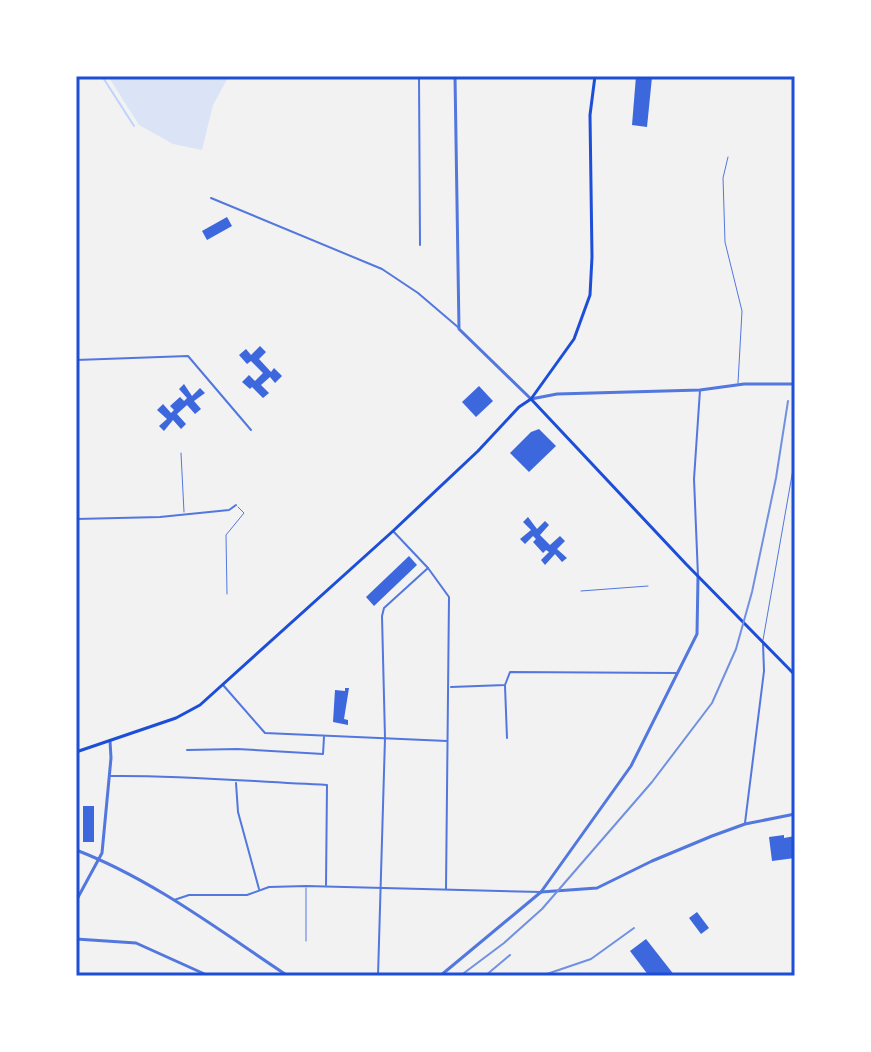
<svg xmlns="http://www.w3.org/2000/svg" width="871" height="1052" viewBox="0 0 871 1052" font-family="Ubuntu,sans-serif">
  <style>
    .green { fill: #dbe4f7 }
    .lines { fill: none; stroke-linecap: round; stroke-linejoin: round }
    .stream { stroke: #bfd3fe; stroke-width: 2 }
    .building { fill: #3d67dc }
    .service { stroke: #5277de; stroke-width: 1 }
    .minor { stroke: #5277de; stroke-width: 2 }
    .tertiary { stroke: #5277de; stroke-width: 3 }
    .secondary { stroke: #1d4ed8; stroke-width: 3 }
    .primary { stroke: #1d4ed8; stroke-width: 3 }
    .rail { stroke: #7290e2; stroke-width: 2 }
    .neatline { fill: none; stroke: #1d4ed8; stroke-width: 3 }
  </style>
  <rect width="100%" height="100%" fill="#f2f2f2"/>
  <polygon class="green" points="108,76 229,76 213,105 202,150 173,144 139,125"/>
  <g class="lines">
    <polyline class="stream" points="102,76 134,126"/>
  </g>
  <g class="building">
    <polygon points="636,76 652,77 647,127 632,125"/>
    <polygon points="227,217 232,226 207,240 202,231"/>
    <polygon points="260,346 266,352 259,359 271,372 274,368 282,376 275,383 270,377 261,385 269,393 263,398 252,387 250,389 242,382 249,375 255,381 263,373 251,361 247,364 239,355 246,349 251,355"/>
    <polygon points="184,384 192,396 200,388 205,393 194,401 201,409 195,414 187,405 177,414 186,424 181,429 173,420 164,431 159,426 167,419 157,410 163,404 171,413 174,410 170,406 180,397 184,401 187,398 179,389"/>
    <polygon points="479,386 493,401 476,417 462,402"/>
    <polygon points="539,429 556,446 529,472 510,453 531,432"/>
    <polygon points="528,517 537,529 545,521 549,525 540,535 550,545 560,536 565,541 557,549 567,558 562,562 555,554 545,565 541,560 549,552 546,550 543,553 533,542 536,539 533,536 525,544 520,539 531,530 523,522"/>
    <polygon points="409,556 417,565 374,606 366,597"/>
    <polygon points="345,688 349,688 344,719 348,720 348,725 333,722 335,690 345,691"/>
    <rect x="83" y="806" width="11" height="36"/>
    <polygon points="784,835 784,838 795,836 795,858 772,861 769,837"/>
    <polygon points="697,912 709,928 701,934 689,918"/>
    <polygon points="646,939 675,976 649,976 630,951"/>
  </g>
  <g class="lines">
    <g class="service">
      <polyline points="728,157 723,178 725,242 742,311 738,383"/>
      <polyline points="181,453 184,512"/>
      <polyline points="581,591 648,586"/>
      <polyline points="227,594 226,535 244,513 238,507"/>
      <polyline points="763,640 795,458"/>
      <polyline points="306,941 306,888"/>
    </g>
    <g class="minor">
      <polyline points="419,76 420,245"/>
      <polyline points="211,198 382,269 418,293 459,328"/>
      <polyline points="76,360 188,356 251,430"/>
      <polyline points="76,519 160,517 229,510 236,505"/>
      <polyline points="393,531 428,568 449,597 446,889"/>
      <polyline points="698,576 694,479 700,390"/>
      <polyline points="223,685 265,733 447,741"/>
      <polyline points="505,686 507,738"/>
      <polyline points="451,687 505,685 510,672 676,673"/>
      <polyline points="187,750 237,749 323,754 324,737"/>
      <path d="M111 776C183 775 255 782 327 785L326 885"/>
      <polyline points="236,783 238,812 259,889"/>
      <polyline points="745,823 764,671 763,643"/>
      <polyline points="174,900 189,895 247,895 269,887 306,886 541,892"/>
      <polyline points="378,976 385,738 382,616 384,608 428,568"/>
    </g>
    <g class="tertiary">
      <polyline points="455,76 459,329 531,399 557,394 700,390 744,384 795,384"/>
      <path d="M76 850C152 879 220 931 288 976"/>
      <polyline points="541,892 597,888 652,861 712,836 745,824 795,814"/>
      <polyline points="76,901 102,853 111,758 110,741"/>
      <polyline points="76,939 136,943 209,976"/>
      <polyline points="440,976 541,892 631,766 697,634 698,577"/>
    </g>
    <polyline class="secondary" points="76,752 176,718 200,705 393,531 478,451 519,407 531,399"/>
    <polyline class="primary" points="595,76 590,115 592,257 590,295 574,339 531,399 686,564 795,675"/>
    <g class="rail">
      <polyline points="460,976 504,943 542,909 652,782 712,703 736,649 752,592 776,478 788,401"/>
      <polyline points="485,976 510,955"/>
      <polyline points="541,976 591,959 634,928"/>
    </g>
  </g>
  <rect width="871" height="1052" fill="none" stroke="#ffffff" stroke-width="156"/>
  <rect x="78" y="78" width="715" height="896" class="neatline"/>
</svg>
